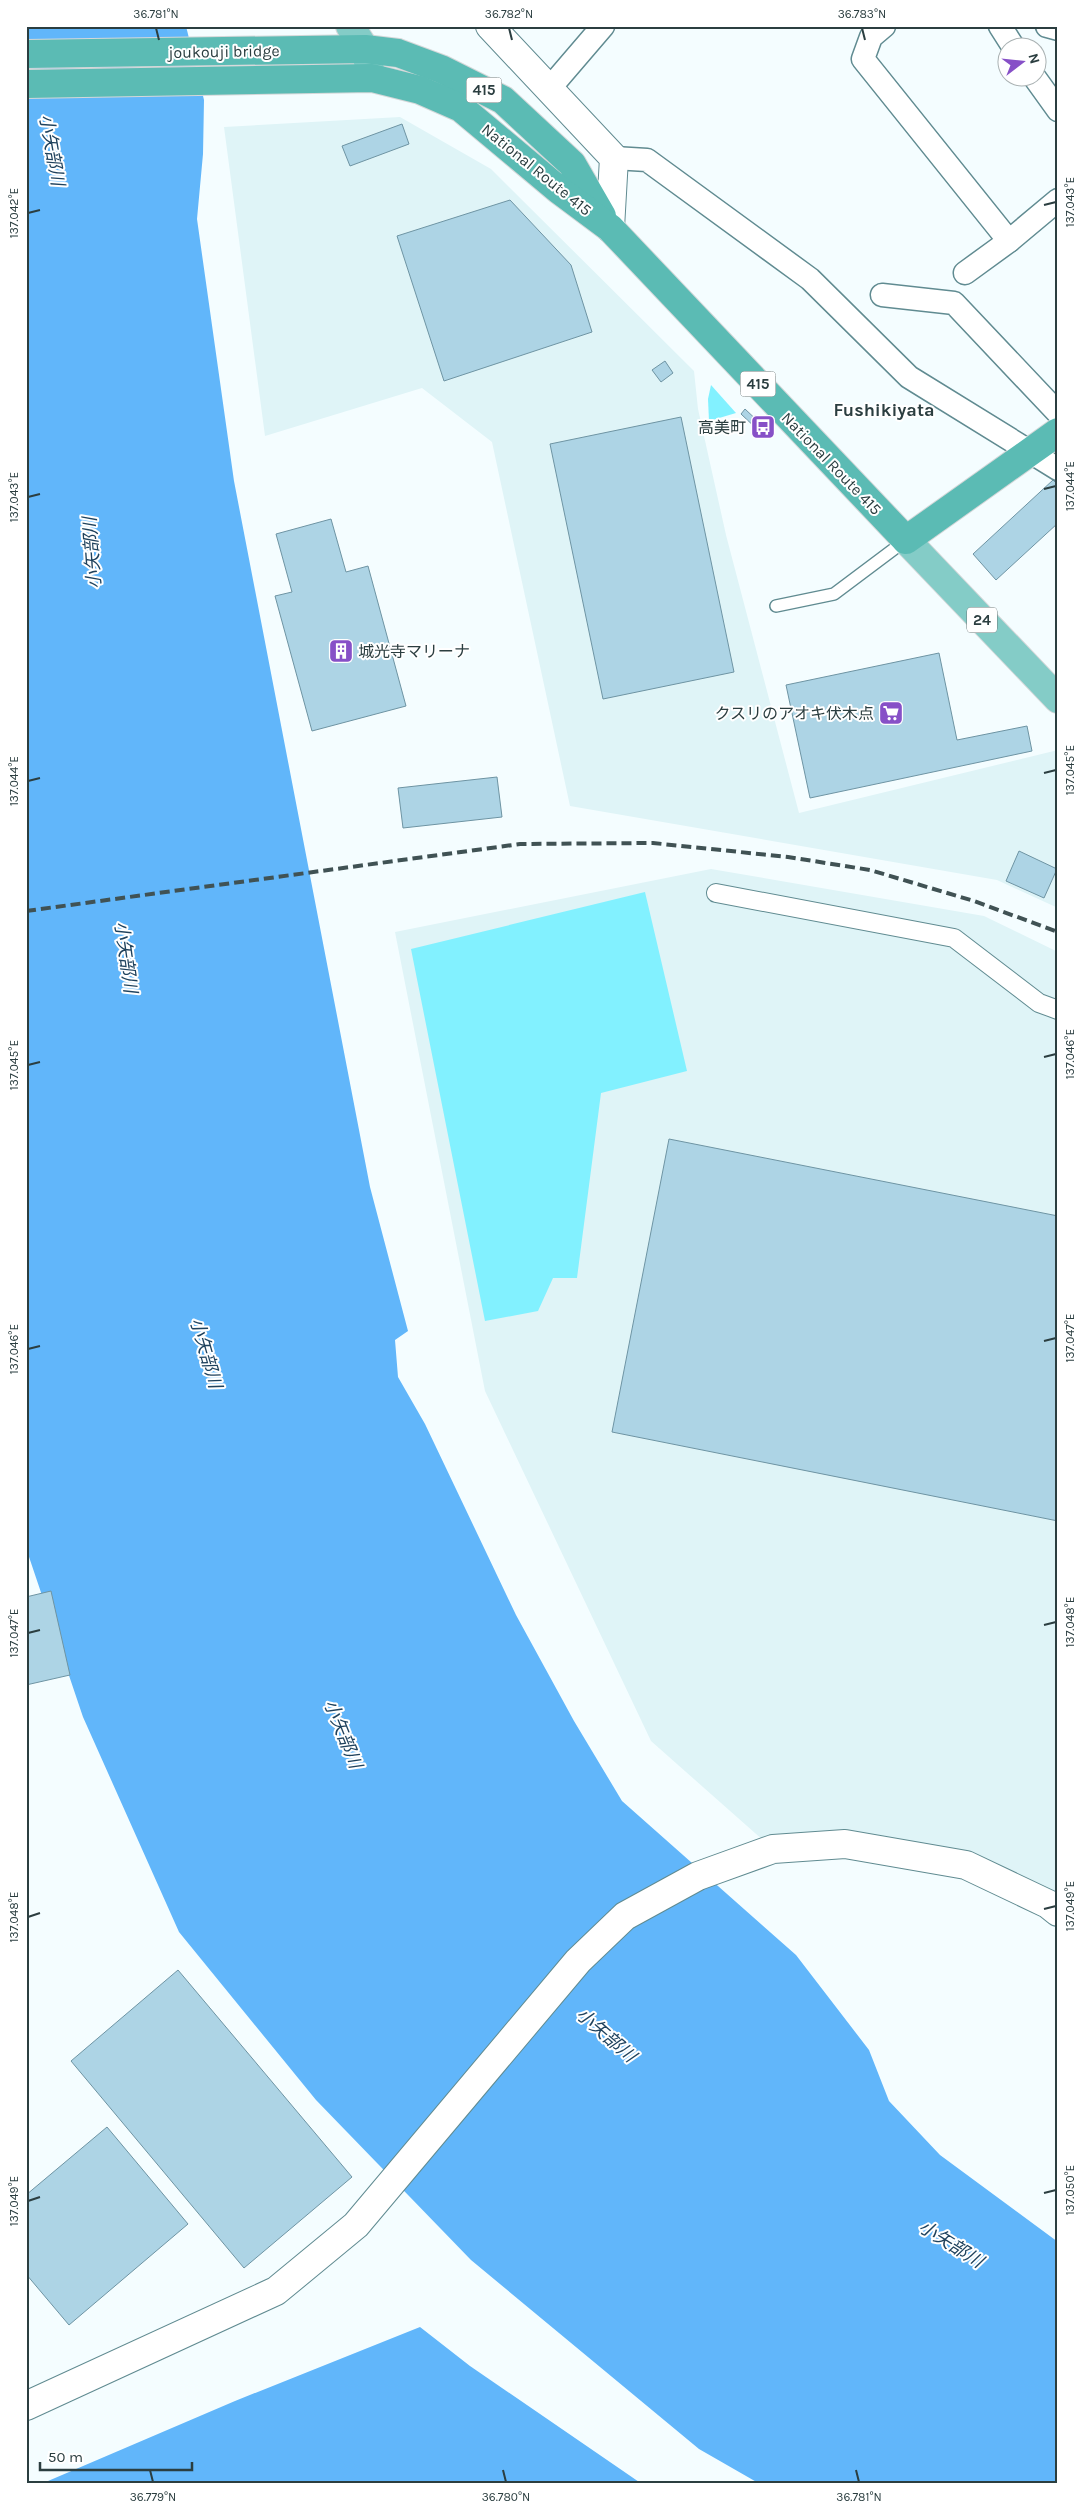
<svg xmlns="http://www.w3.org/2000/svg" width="1084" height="2510" viewBox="0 0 1084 2510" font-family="Karla,'Noto Sans JP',sans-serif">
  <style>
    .built { fill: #dff4f7 }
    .green { fill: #82f1ff }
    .water { fill: #61b6fa }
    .building { fill: #add4e5; stroke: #6e94a3 }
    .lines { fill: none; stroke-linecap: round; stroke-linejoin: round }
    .service-casing { stroke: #608b91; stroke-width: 14 }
    .pedestrian-casing { stroke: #608b91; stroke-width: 20 }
    .minor-casing { stroke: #608b91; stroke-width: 25 }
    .tertiary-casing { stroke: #608b91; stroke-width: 30 }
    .primary-casing { stroke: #d5d8d9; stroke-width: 30 }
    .trunk-casing { stroke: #d5d8d9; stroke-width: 30 }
    .service { stroke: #fff; stroke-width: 11 }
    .pedestrian { stroke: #fff; stroke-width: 18 }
    .minor { stroke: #fff; stroke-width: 22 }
    .tertiary { stroke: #fff; stroke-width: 28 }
    .primary { stroke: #84ccc7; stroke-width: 28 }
    .trunk { stroke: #5bbbb4; stroke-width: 28 }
    .rail { stroke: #405254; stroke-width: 4; stroke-dasharray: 10 5; stroke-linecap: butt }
    .ticks { fill: none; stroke: #2b3e40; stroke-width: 2 }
    .labels { text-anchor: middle; stroke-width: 4; stroke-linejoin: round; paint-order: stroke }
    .shield { fill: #fff; stroke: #6b7879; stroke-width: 1 }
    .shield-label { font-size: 15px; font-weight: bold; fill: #2b3e40 }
    .street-label { font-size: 16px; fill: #2b3e40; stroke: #fff }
    .poi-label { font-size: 16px; fill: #2b3e40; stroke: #fff; text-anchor: end }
    .water-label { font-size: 18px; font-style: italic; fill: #1f425d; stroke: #fff }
    .neighbourhood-label { font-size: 18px; font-weight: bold; fill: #2b3e40; stroke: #fff }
    .neatline { fill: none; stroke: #2b3e40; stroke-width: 2 }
    .ticks-label { font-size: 12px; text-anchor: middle; fill: #2b3e40 }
  </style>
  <rect width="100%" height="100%" fill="#f4fdff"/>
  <g class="built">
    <polygon points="400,117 491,169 694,371 698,409 726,535 799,813 1058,750 1058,908 997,880 570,806 492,442 422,388 265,436 224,127"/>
    <polygon points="711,869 984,916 1058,952 1058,1912 966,1865 773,1849 651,1741 485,1391 395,932"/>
  </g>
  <g class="green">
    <polygon points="711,385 736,413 709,421 708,399"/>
    <polygon points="645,892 687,1071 601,1093 577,1278 553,1278 538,1311 485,1321 411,949"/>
  </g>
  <g class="water">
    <polygon points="26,26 186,26 204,100 203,154 197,219 234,481 370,1187 408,1331 395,1340 398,1377 425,1424 516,1615 574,1721 622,1801 796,1955 869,2050 889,2101 940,2155 1058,2242 1058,2484 760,2484 699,2449 471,2260 316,2100 179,1932 83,1717 26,1548"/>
    <polygon points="420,2327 470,2366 642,2484 41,2484 235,2401"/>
  </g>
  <g class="building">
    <polygon points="402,124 409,144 350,166 342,146"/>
    <polygon points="510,200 571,265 592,332 444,381 397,236"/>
    <polygon points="665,361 673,373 661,382 652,370"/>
    <polygon points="745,409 762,425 758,430 741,414"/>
    <polygon points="681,417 734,672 603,699 550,444"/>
    <polygon points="1053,480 1058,485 1058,523 996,580 973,554"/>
    <polygon points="331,519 346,572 368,566 406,706 312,731 275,596 292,592 276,534"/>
    <polygon points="939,653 957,740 1027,726 1032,751 810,798 786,685"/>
    <polygon points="497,777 502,817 403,828 398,788"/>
    <polygon points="1019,851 1057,869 1044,898 1006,881"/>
    <polygon points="669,1139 1058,1216 1058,1521 612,1432"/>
    <polygon points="51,1591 70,1675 26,1685 26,1597"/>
    <polygon points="178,1970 352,2177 244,2268 71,2061"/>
    <polygon points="107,2127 188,2224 69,2325 26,2274 26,2195"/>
  </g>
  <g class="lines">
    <defs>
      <polyline id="service" points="776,606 834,594 906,540"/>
      <polyline id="pedestrian" points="716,893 954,938 1039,1003 1058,1010"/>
      <g id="minor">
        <polyline points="884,26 871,37 863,59 1009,241"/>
        <polyline points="1000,26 1014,48"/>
        <polyline points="1047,26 1058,29"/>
        <polyline points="1035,78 1058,110"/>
        <polyline points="549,89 603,26"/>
        <polyline points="614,158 647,160 810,279 909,377 1058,469"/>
        <polyline points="965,273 1009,241 1058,200"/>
        <polyline points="882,295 954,303 1058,413"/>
      </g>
      <g id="tertiary">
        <polyline points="490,26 614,158 610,228"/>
        <polyline points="26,2406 276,2291 356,2225 578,1961 625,1916 698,1876 773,1849 845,1844 966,1865 1048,1904 1058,1912"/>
      </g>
      <g id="primary">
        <polyline points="350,26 365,49 372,78"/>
        <polyline points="906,540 1058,699"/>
      </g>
      <g id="trunk">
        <polyline points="26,54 365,49 398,53 441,69 503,100 572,164 602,216"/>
        <polyline points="26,84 372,78 420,90 461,108 559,190 610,228 906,540 1058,432"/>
      </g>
    </defs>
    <use href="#service" class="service-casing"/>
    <use href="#pedestrian" class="pedestrian-casing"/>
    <use href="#minor" class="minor-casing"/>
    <use href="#tertiary" class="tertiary-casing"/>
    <use href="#primary" class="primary-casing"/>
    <use href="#trunk" class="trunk-casing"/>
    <use href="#service" class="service"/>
    <use href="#pedestrian" class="pedestrian"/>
    <use href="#minor" class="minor"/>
    <use href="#tertiary" class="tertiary"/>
    <use href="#primary" class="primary"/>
    <use href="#trunk" class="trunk"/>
    <polyline class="rail" points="26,911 520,844 653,843 788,857 870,870 974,901 1058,932"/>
  </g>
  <path class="ticks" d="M156 28 159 40M509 28 512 40M862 28 865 40M1044 205 1056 202M28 213 40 210M1044 489 1056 486M28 497 40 494M1044 773 1056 770M28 781 40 778M1044 1057 1056 1054M28 1065 40 1062M1044 1341 1056 1338M28 1349 40 1346M1044 1625 1056 1622M28 1633 40 1630M1044 1909 1056 1906M28 1917 40 1913M1044 2193 1056 2190M28 2201 40 2197M150 2470 153 2482M503 2470 506 2482M856 2470 859 2482"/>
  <defs>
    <symbol id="bus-square" viewBox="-11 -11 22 22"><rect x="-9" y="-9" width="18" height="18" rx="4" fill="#8750c7" stroke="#fff"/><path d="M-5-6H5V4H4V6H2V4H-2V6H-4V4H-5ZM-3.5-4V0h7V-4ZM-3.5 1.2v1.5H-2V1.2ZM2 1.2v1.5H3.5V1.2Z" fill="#fff"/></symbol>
    <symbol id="building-square" viewBox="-11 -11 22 22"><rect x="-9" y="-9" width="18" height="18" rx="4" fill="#8750c7" stroke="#fff"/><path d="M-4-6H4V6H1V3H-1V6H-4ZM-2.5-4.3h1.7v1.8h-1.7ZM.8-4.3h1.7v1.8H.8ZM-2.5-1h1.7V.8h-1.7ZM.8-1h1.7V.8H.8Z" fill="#fff"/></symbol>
    <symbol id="supermarket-square" viewBox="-11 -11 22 22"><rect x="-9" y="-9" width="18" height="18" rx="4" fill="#8750c7" stroke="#fff"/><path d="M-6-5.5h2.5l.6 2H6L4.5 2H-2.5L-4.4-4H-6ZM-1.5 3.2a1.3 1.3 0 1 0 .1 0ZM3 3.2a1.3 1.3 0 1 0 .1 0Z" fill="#fff"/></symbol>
  </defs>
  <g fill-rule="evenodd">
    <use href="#bus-square" x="749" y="413" width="28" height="28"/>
    <use href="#building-square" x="327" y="637" width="28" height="28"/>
    <use href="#supermarket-square" x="877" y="699" width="28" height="28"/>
  </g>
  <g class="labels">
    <g class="shield">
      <rect x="466.5" y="77.5" width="35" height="25" rx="4"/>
      <rect x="740.5" y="371.5" width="35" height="25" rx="4"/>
      <rect x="967" y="607.5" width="30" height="25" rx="4"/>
    </g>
    <g class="shield-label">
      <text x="484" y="95">415</text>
      <text x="758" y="389">415</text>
      <text x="982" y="625">24</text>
    </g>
    <g class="street-label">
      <text transform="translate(224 51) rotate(-1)" y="6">joukouji bridge</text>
      <text transform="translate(537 169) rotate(39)" y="6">National Route 415</text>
      <text transform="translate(832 463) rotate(46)" y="6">National Route 415</text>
    </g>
    <g class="poi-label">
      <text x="746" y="433">高美町</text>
      <text x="358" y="657" text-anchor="start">城光寺マリーナ</text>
      <text x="874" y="719">クスリのアオキ伏木点</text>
    </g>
    <g class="water-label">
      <text transform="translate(52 150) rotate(80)" y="6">小矢部川</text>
      <text transform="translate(92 553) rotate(-94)" y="6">小矢部川</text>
      <text transform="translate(126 957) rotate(82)" y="6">小矢部川</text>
      <text transform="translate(206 1353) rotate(74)" y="6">小矢部川</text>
      <text transform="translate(343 1734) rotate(68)" y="6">小矢部川</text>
      <text transform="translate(606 2035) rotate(41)" y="6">小矢部川</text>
      <text transform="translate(951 2244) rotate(32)" y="6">小矢部川</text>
    </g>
    <g class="neighbourhood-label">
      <text x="884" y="416">Fushikiyata</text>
    </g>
  </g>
  <rect width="1084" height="2510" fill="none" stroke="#ffffff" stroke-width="55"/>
  <g transform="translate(1022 62) rotate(74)"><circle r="24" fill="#ffffff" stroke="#aab2b3"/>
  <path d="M0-4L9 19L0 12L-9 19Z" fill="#8750c7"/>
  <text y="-8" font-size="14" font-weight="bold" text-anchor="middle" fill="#2b3e40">N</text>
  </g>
  <path d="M40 2462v8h152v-8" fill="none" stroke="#2b3e40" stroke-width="2.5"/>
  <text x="48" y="2462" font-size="15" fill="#2b3e40" stroke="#ffffff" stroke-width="4" paint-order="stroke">50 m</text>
  <rect x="28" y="28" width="1028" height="2454" class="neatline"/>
  <g class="ticks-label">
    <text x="156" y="18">36.781°N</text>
    <text x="509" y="18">36.782°N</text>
    <text x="862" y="18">36.783°N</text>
    <text transform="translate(1070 202) rotate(-90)" y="4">137.043°E</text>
    <text transform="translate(14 213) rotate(-90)" y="4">137.042°E</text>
    <text transform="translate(1070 486) rotate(-90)" y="4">137.044°E</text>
    <text transform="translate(14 497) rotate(-90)" y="4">137.043°E</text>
    <text transform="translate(1070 770) rotate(-90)" y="4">137.045°E</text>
    <text transform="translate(14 781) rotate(-90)" y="4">137.044°E</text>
    <text transform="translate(1070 1054) rotate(-90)" y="4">137.046°E</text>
    <text transform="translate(14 1065) rotate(-90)" y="4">137.045°E</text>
    <text transform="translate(1070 1338) rotate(-90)" y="4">137.047°E</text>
    <text transform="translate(14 1349) rotate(-90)" y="4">137.046°E</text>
    <text transform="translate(1070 1622) rotate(-90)" y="4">137.048°E</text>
    <text transform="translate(14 1633) rotate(-90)" y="4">137.047°E</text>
    <text transform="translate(1070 1906) rotate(-90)" y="4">137.049°E</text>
    <text transform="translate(14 1917) rotate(-90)" y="4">137.048°E</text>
    <text transform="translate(1070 2190) rotate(-90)" y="4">137.050°E</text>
    <text transform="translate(14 2201) rotate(-90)" y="4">137.049°E</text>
    <text x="153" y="2501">36.779°N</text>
    <text x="506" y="2501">36.780°N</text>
    <text x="859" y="2501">36.781°N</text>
  </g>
</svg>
